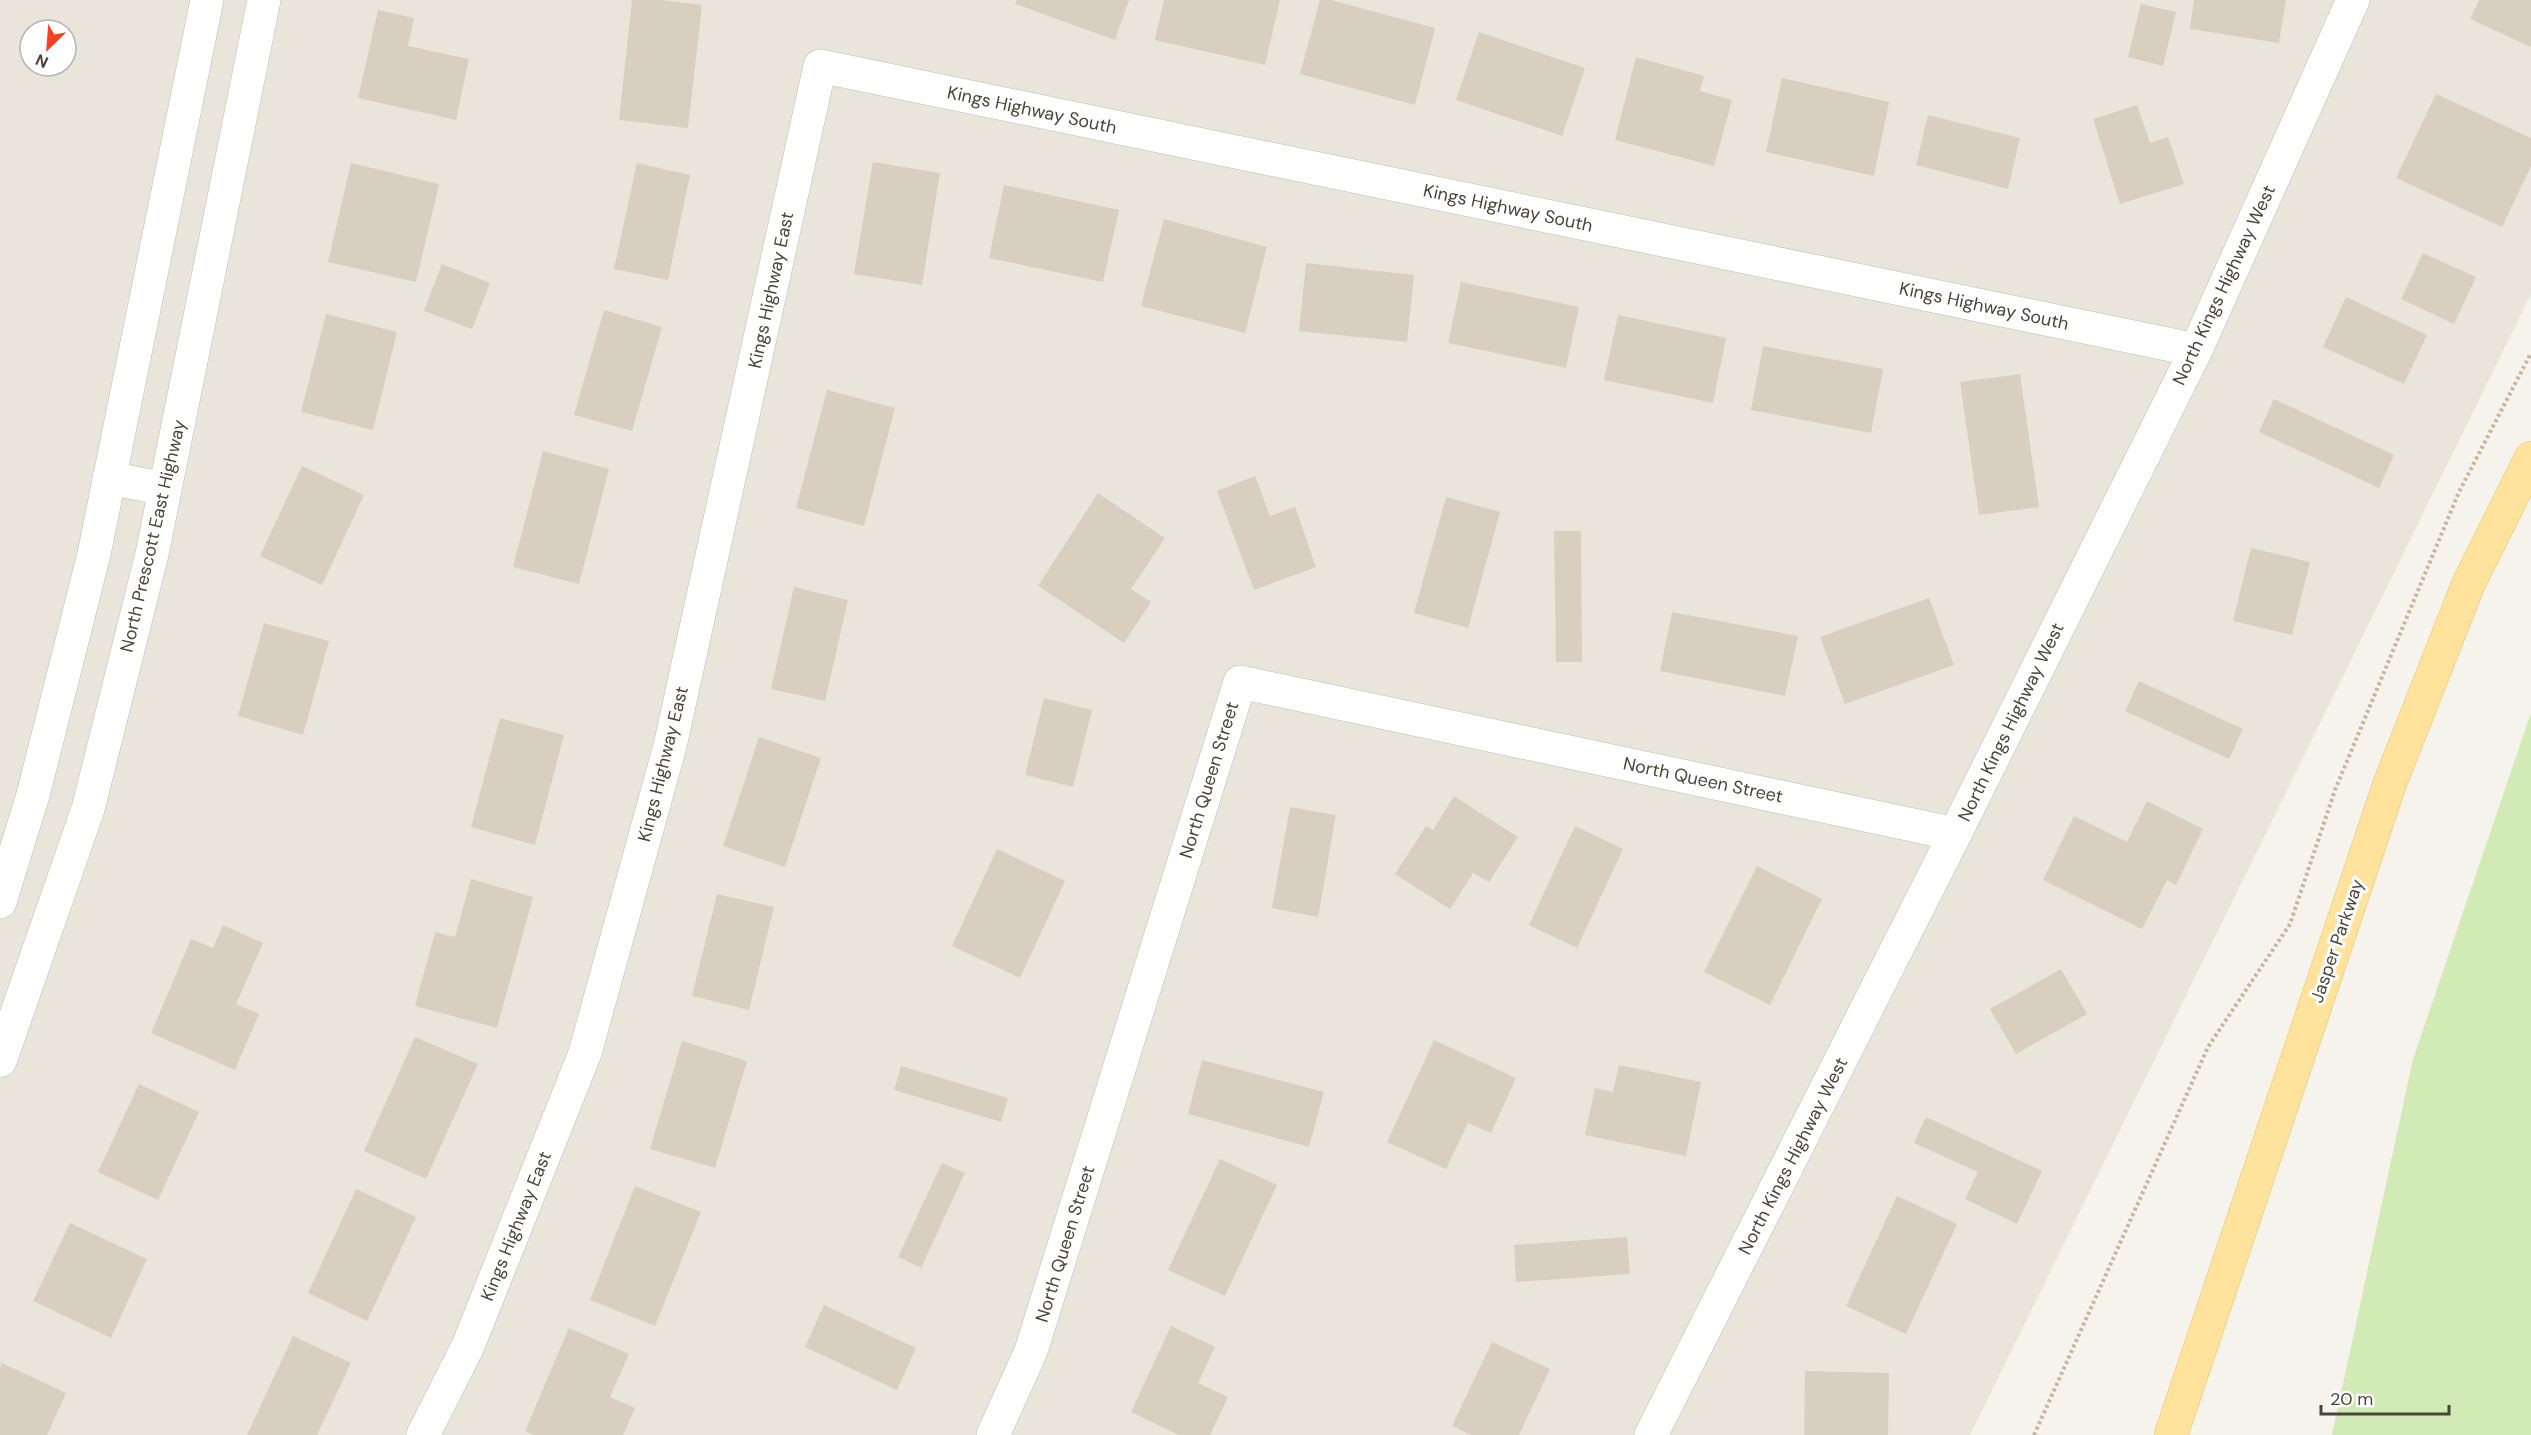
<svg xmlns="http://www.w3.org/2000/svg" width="2531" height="1435" viewBox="0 0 2531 1435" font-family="'DM Sans',sans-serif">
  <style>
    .residential { fill: #eae5da; fill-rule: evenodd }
    .green { fill: #d2eab5 }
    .building { fill: #d8cfc1 }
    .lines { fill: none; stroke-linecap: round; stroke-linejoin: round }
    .minor-casing { stroke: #c2bbae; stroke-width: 34 }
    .major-casing { stroke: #e6c16a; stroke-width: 34 }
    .path { stroke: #c4b79f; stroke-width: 4; stroke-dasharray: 3 3; stroke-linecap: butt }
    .minor { stroke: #fff; stroke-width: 33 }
    .major { stroke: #ffe39c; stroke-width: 33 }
    .labels { text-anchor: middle; stroke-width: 6; stroke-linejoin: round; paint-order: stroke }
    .street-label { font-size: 18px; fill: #4b4439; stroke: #fff }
  </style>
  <rect width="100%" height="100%" fill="#f6f3ec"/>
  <path class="residential" d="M0 0H2531V294L1970 1435H0ZM30 30H66V66H30Z"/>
  <polygon class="green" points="2531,713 2531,1435 2332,1435 2413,1059"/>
  <g class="building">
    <polygon points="632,0 661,0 702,5 688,128 619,120"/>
    <polygon points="1017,0 1129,0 1115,40 1015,4"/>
    <polygon points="1164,0 1280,0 1265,65 1155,40"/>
    <polygon points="1320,0 1331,0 1435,28 1415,105 1300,74"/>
    <polygon points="2194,0 2286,0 2279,43 2190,29"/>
    <polygon points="2479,0 2531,0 2531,47 2470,19"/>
    <polygon points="2141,4 2176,12 2163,66 2128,57"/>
    <polygon points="378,10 414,18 408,46 469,59 456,120 358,98"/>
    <polygon points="1479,32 1585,68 1562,136 1456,100"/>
    <polygon points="1636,57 1704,76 1700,91 1732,100 1714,166 1615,140"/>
    <polygon points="1782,78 1889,102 1874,176 1766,152"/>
    <polygon points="2436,94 2531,138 2531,166 2502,227 2396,178"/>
    <polygon points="2137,105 2150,143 2168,137 2184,184 2120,204 2093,119"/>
    <polygon points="1928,115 2020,138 2008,189 1916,165"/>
    <polygon points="873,162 940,173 922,285 854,274"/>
    <polygon points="351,163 439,184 416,282 328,262"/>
    <polygon points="637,163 690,175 668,280 614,269"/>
    <polygon points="1004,185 1119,210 1103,282 989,258"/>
    <polygon points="1164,219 1267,247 1245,333 1141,306"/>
    <polygon points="2423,253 2476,277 2454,324 2401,299"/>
    <polygon points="1306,263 1414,275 1407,342 1299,331"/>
    <polygon points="442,264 490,283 472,329 424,311"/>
    <polygon points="1461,282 1579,307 1566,368 1448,343"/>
    <polygon points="2346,297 2427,335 2404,384 2323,347"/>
    <polygon points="604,310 662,327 632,431 574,415"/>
    <polygon points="326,314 397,332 373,430 301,412"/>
    <polygon points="1618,315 1726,338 1713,403 1604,380"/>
    <polygon points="1763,346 1883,369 1871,433 1751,410"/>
    <polygon points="2020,374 2039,507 1979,515 1960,382"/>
    <polygon points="827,390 895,408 864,526 796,508"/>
    <polygon points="2274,399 2394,455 2379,488 2259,432"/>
    <polygon points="543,451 609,469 579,584 513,567"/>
    <polygon points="302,466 364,495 322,585 260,556"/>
    <polygon points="1255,476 1270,516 1295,507 1316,567 1254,590 1217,491"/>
    <polygon points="1098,493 1165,538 1131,589 1151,602 1124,643 1038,586"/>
    <polygon points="1446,497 1500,512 1468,628 1414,613"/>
    <polygon points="1554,531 1581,531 1582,662 1556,662"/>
    <polygon points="2251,548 2310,562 2292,635 2233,621"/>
    <polygon points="794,587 848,600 825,701 771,689"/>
    <polygon points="1929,598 1954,665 1845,704 1820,637"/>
    <polygon points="1672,612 1798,636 1785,696 1660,671"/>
    <polygon points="264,623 329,641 303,735 238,716"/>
    <polygon points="2139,681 2243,729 2229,759 2125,711"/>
    <polygon points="1044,698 1092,710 1073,787 1025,775"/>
    <polygon points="500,718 564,735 535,845 471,827"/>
    <polygon points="759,737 821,758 785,867 723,846"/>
    <polygon points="1454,796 1518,837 1489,882 1473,873 1450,909 1395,874 1426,826 1433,830"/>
    <polygon points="2147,801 2203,829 2176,885 2167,880 2142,929 2043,880 2074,816 2127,842"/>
    <polygon points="1290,807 1336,815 1318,917 1272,908"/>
    <polygon points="1575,826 1623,849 1577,948 1529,925"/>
    <polygon points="997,849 1065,881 1020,978 952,946"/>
    <polygon points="1757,866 1822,899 1770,1005 1704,972"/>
    <polygon points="471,879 533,897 497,1028 415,1006 435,932 455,937"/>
    <polygon points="717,894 774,907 749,1010 692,996"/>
    <polygon points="223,925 263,943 236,1004 259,1014 235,1070 151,1033 191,939 213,948"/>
    <polygon points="2061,969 2087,1014 2016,1054 1990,1009"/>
    <polygon points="415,1037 478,1064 426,1179 364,1151"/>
    <polygon points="1434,1040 1516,1078 1491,1133 1468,1123 1446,1169 1387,1142"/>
    <polygon points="682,1041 747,1061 715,1168 650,1149"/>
    <polygon points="1202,1060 1324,1092 1309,1147 1188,1114"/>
    <polygon points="1619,1065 1701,1082 1686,1156 1585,1135 1595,1088 1613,1092"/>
    <polygon points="901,1066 1008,1098 1001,1122 894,1090"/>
    <polygon points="139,1084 199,1112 158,1200 98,1172"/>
    <polygon points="1926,1117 2042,1171 2017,1224 1965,1199 1978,1172 1914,1143"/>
    <polygon points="1220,1159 1277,1185 1225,1296 1168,1270"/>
    <polygon points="942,1163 965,1173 921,1268 898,1257"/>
    <polygon points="635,1186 701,1212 655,1326 590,1300"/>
    <polygon points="356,1189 416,1217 367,1321 308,1293"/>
    <polygon points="1897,1196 1957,1224 1906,1334 1846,1306"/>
    <polygon points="70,1223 147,1259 111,1338 33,1301"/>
    <polygon points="1627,1237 1630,1274 1516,1282 1514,1245"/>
    <polygon points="824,1305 916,1348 897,1390 805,1347"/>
    <polygon points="1171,1326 1215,1347 1198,1383 1228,1397 1210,1435 1179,1435 1131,1412"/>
    <polygon points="569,1328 629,1354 610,1397 635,1408 623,1435 534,1435 525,1431"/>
    <polygon points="293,1336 351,1363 317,1435 247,1435"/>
    <polygon points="1492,1342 1550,1369 1519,1435 1471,1435 1452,1426"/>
    <polygon points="2,1363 66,1393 47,1435 0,1435 0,1368"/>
    <polygon points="1805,1371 1889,1373 1888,1435 1804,1435"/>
  </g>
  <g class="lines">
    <defs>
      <g id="minor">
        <polyline points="109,478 165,489"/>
        <polyline points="0,902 33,795 94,554 207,0"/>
        <polyline points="0,1061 88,809 152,554 264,0"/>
        <polyline points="423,1435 468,1346 585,1053 670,746 820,66 2196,350"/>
        <polyline points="993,1435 1031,1351 1240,682 1955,834"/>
        <polyline points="1651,1435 1955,834 2196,350 2353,0"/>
      </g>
      <polyline id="major" points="2171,1435 2390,783 2468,585 2531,458"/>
    </defs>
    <use href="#minor" class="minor-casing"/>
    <use href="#major" class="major-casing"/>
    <polyline class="path" points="2034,1435 2208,1047 2290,924 2335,790 2459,492 2531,353"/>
    <use href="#minor" class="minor"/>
    <use href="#major" class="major"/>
  </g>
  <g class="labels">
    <g class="street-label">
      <text transform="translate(1032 110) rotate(12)" y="6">Kings Highway South</text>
      <text transform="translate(1508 208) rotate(12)" y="6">Kings Highway South</text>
      <text transform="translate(2224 285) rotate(-65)" y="6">North Kings Highway West</text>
      <text transform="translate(771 290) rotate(-78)" y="6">Kings Highway East</text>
      <text transform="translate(1984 306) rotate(12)" y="6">Kings Highway South</text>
      <text transform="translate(153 536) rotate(-77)" y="6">North Prescott East Highway</text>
      <text transform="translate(2011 722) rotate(-64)" y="6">North Kings Highway West</text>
      <text transform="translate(663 764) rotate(-76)" y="6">Kings Highway East</text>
      <text transform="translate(1209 780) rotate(-73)" y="6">North Queen Street</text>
      <text transform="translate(1703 780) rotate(12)" y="6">North Queen Street</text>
      <text transform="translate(2337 941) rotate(-71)" y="6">Jasper Parkway</text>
      <text transform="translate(1793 1156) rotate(-63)" y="6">North Kings Highway West</text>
      <text transform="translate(516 1226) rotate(-68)" y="6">Kings Highway East</text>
      <text transform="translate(1065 1244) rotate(-73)" y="6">North Queen Street</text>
    </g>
  </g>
  <g transform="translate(48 48) rotate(205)"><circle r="28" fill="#ffffff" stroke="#b7b4b0" stroke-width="1.5"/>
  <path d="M0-4.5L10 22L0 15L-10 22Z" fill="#fc3f1d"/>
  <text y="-9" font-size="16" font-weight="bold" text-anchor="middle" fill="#4b4439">N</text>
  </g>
  <path d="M2321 1405v9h128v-9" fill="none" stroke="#4b4439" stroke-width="3"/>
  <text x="2330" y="1405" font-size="18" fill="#4b4439" stroke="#ffffff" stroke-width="4.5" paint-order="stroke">20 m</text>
</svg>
